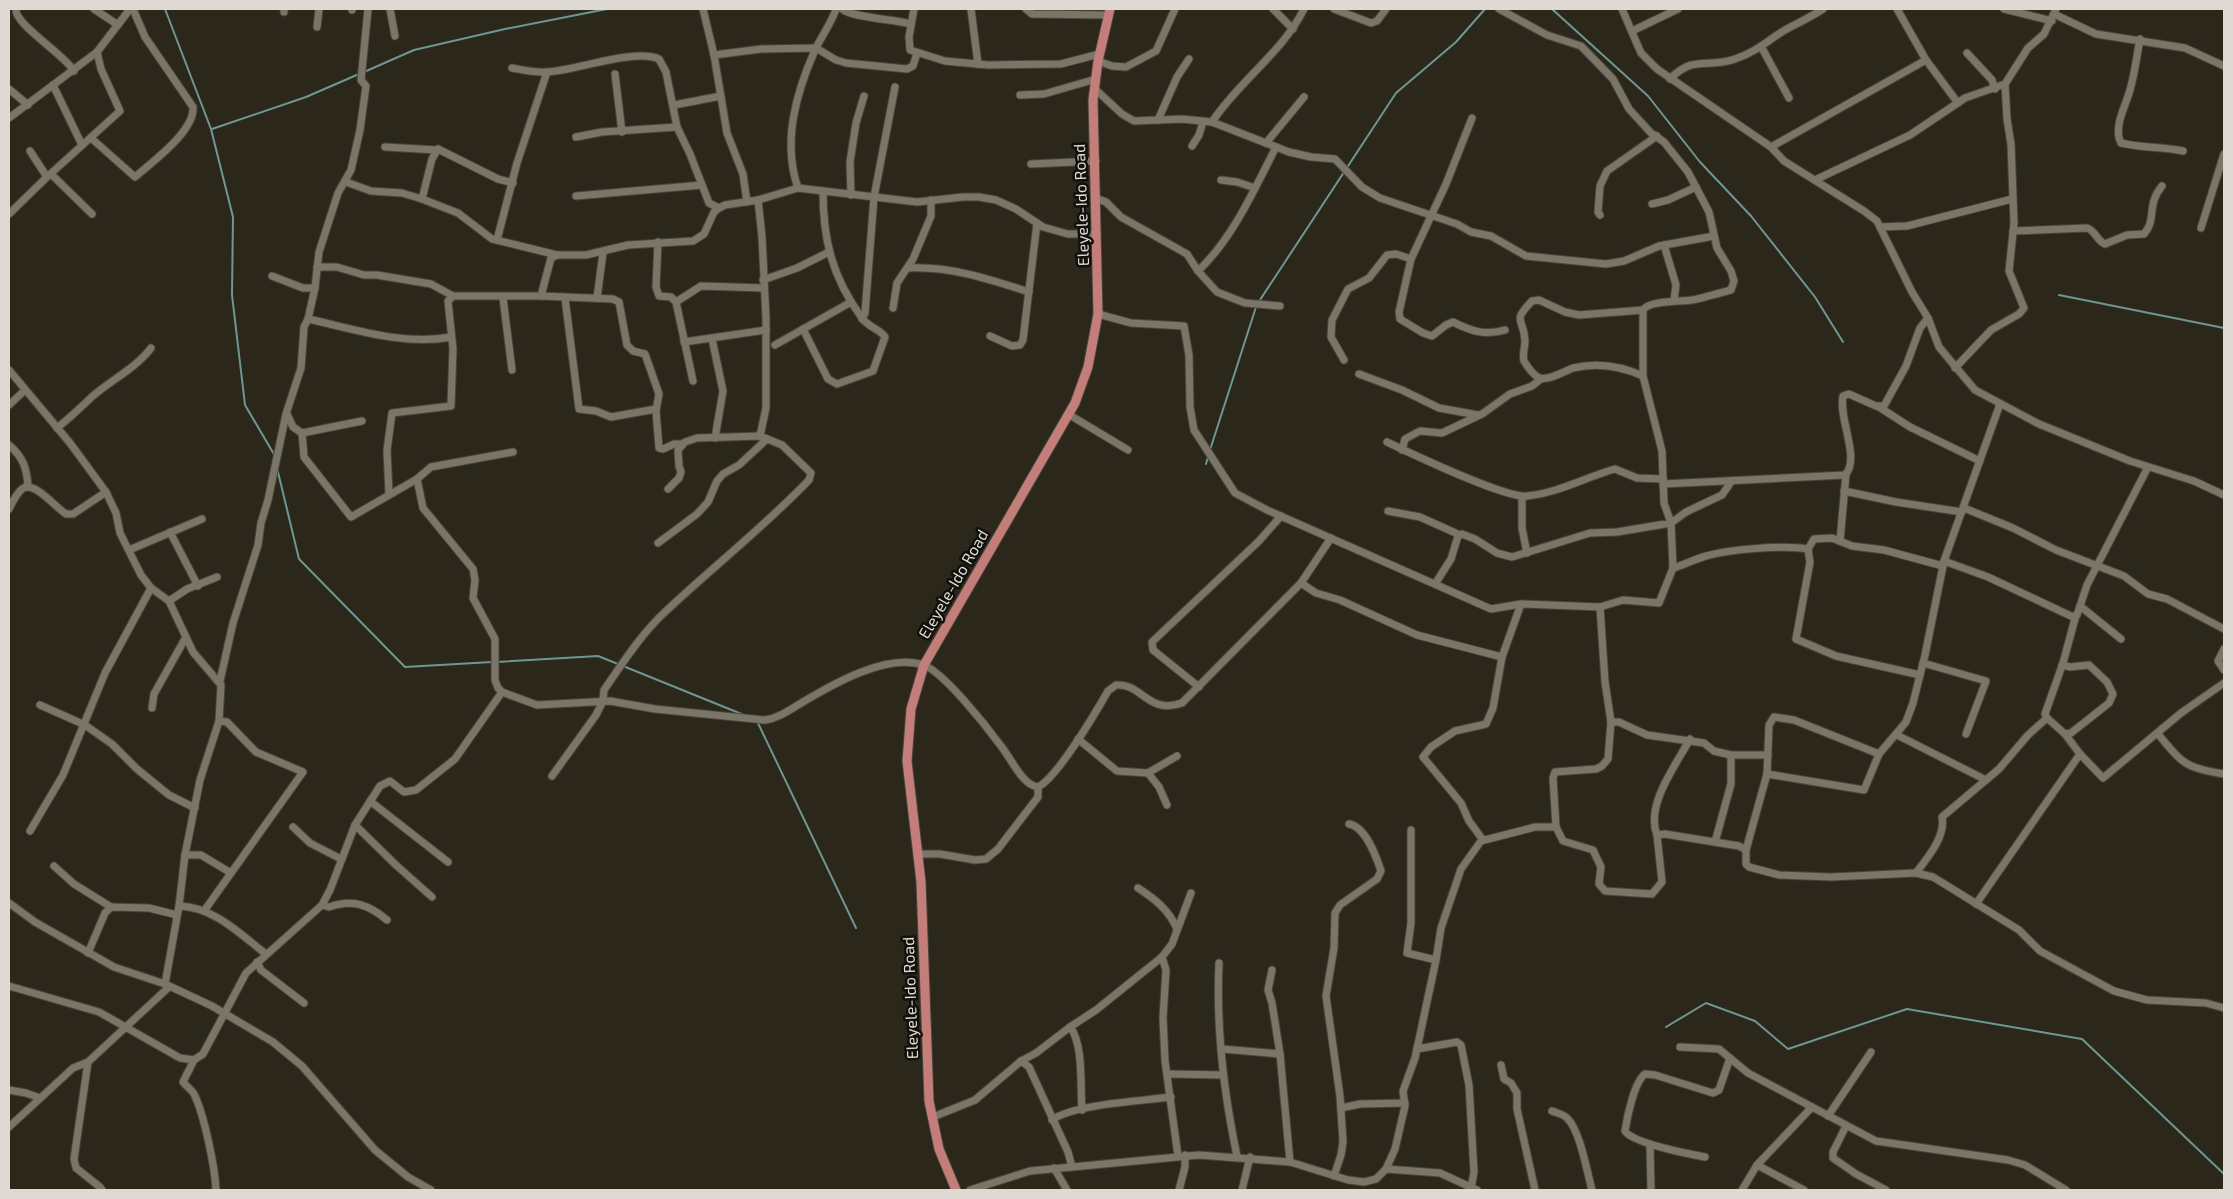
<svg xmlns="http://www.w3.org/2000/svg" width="2233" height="1199" viewBox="0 0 2233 1199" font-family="'Exo 2',sans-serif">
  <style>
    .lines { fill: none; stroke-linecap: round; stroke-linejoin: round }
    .stream { stroke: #6f9695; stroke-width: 2 }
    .minor-casing { stroke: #49453b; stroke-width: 9 }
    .major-casing { stroke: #49453b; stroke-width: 11 }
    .minor { stroke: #7b7568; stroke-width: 7 }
    .major { stroke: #c47e79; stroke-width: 9 }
    .labels { text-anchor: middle; stroke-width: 5; stroke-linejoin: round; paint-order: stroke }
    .street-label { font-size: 16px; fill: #dedad3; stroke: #12100b }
  </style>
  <rect width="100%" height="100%" fill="#2c271b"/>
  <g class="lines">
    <g class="stream">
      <polyline points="165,9 211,129 233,217 232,295 245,405 275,456"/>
      <polyline points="1552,9 1648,96 1700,162 1751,216 1815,297 1843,342"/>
      <polyline points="364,72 414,50 505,29 607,9"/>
      <polyline points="212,129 306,97 359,74"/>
      <polyline points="2059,295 2224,328"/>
      <polyline points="1258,303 1396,93 1456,42 1485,9"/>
      <polyline points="1210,450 1256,307"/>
      <polyline points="1206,464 1208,457"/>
      <polyline points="277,468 299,559 405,667 492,662"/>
      <polyline points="497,662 598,656 618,664"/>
      <polyline points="623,666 744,715"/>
      <polyline points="757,721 856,928"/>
      <polyline points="1666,1027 1706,1003 1755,1021 1788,1049 1907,1009 2082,1039 2224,1174"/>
    </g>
    <defs>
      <g id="minor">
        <path d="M16 9C14 24 65 55 74 71"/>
        <polyline points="94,9 118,25"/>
        <path d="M368 9 361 80 366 86 360 130 351 170 338 193 319 252 315 288 308 319C354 329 404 346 451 337"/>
        <polyline points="390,9 395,36"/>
        <polyline points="703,9 714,55 727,133 743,174 747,202"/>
        <path d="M842 9C853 18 894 19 911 24"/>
        <polyline points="914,9 909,37 910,50 945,61 988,65 1061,64 1099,54"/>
        <polyline points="971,9 978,64"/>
        <polyline points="1026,9 1032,14 1108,15"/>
        <polyline points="1273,9 1293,29"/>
        <polyline points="1334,9 1371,23 1377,21 1386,9"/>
        <path d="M1499 9 1547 35 1581 46 1613 79 1629 109 1651 133 1664 142 1688 172 1709 212 1717 248 1731 271 1734 281 1731 290C1727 291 1696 300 1692 300 1681 302 1649 300 1643 310"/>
        <polyline points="1622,9 1641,53 1657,69 1771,147 1784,161 1864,211 1877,221 1912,292 1928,318 1939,347 1975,390 2039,424 2130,461 2194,481 2224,495"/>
        <polyline points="1897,9 1926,60 1958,103"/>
        <polyline points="2004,9 2052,21"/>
        <polyline points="352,10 352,9"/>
        <polyline points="284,12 284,9"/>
        <polyline points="2054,14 2096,34 2185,48 2224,66"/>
        <polyline points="317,27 319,9"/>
        <polyline points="1632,31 1678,9"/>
        <path d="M2140 39C2137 55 2135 71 2131 86 2128 102 2112 127 2121 143 2141 148 2163 147 2183 151"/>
        <polyline points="1762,48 1789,98"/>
        <polyline points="1967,53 1992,80 1995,89"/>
        <polyline points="714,55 761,49 816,48 836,60 846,63 907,69 913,66 917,53"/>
        <polyline points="1098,61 1112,66 1126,67 1156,51 1175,9"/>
        <path d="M512 68C523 70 536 73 547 72 575 71 634 48 659 59L666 72 677 127 690 154 709 203 719 208"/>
        <polyline points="615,74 622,132"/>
        <path d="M1670 79C1694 54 1708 69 1735 59 1756 52 1767 41 1785 30 1798 23 1811 17 1823 9"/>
        <polyline points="53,85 82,145"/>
        <polyline points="9,89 28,105"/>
        <polyline points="1095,89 1122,114 1134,121 1182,119 1212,122 1289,152 1311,157 1335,159 1362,187 1380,198 1457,224 1471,232 1491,236 1526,256 1606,264 1624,261 1659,246 1714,236"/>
        <polyline points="1020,95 1044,94 1096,79"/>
        <polyline points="674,105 721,96"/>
        <polyline points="9,118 97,52 130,9"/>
        <polyline points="1158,120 1177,77 1189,59"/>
        <path d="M1212 122C1239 81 1282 53 1304 9"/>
        <polyline points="576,137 602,132 677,127"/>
        <path d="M91 138 135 177C152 162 195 131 193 107L145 37 133 9"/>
        <polyline points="1266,143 1304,97"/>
        <polyline points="1192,146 1199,135 1203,122"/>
        <polyline points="385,147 437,150"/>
        <polyline points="1771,147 1926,60"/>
        <polyline points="30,151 47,177 120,111 101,69 97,52"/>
        <polyline points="1031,164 1096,161"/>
        <polyline points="52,175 92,214"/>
        <polyline points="1221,180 1237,182 1255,188"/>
        <polyline points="1815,180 1910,135 1965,98 2005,84"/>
        <polyline points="346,182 371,191 402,193 422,199 458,213 492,239 557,255 586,255 628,245 693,241 704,234 714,212 719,208 725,205 758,200 798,188 917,202 963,197 979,197 996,200 1016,209 1043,227 1068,234 1097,234"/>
        <path d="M798 188C782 142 796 93 815 50 822 35 831 24 836 9"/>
        <polyline points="851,195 850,162 856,123 864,96"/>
        <polyline points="576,196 702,185"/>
        <path d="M1096 198 1106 202 1121 217 1187 254 1198 271C1233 238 1254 190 1276 147"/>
        <polyline points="422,199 432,159 438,149 498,179 513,183"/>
        <polyline points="758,200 762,237 766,318 766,408 760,436"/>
        <polyline points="1652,204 1668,200 1696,187"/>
        <polyline points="9,214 47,177"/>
        <polyline points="1600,215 1598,212 1600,186 1607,171 1657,136"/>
        <polyline points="1880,227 1907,226 2012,199"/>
        <polyline points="2201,228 2224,154"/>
        <path d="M2013 231 2087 228C2096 231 2096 240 2105 244L2127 235 2144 234C2157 220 2146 205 2162 186"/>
        <polyline points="497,240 517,163 547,72"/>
        <polyline points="658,242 656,287 659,296 671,297 676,302 693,381"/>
        <polyline points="1664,245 1676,285 1674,300"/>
        <polyline points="1411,259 1446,184 1472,118"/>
        <polyline points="317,267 337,267 364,275 377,275 431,284 453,296 541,296 551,258 557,255"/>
        <path d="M908 268C950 266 989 279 1029 292"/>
        <polyline points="1198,271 1217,292 1245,303 1280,306"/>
        <polyline points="272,276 303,288 315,288"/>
        <polyline points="763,280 797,268 829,252"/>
        <polyline points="541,296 613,299 619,302 627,345 633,351 645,354 659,394 656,411 659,448 663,449 674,444 683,444"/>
        <polyline points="503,298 512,370"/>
        <polyline points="565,298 579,409 596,411 611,417 656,409"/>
        <polyline points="597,298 603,253"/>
        <polyline points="676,302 701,286 763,288"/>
        <polyline points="893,308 897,283 913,259 931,216 931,200"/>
        <polyline points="1098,314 1131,323 1184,326 1189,355 1190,407 1194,430 1235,493 1267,510 1491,609 1521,604 1600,607 1623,600 1659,603 1673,568 1671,523 1686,512 1722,495 1731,482"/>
        <polyline points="862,319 865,313 874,197 895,87"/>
        <path d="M803 329 828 379 837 384 873 371 885 337C881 330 868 327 862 318 832 277 823 240 823 191"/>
        <polyline points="990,336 1012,346 1020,345 1023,340 1037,223"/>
        <polyline points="712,339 723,391 715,438"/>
        <polyline points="684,342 766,330"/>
        <polyline points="775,345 851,302"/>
        <path d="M1344 360 1331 337 1332 320 1348 289 1369 278 1387 255 1396 254 1411 259 1399 312 1400 319 1423 333 1432 336 1446 325 1453 322C1471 331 1485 336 1505 330"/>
        <polyline points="1955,368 1991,330 2019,314 2024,308 2009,271 2014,223 2011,144 2007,119 2005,84 2028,48 2044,34 2056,9"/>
        <polyline points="9,370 70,443 106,492 116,513 120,533 141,575 151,588 169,601 193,652 221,685 219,721 200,780 185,855 179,906 165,984"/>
        <polyline points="1359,374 1402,390 1439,408 1478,415"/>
        <polyline points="9,405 25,390"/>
        <polyline points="1879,407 1910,427 1980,461"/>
        <polyline points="287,414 293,427 302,433 362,421"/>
        <polyline points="1068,414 1128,450"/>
        <path d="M57 428C70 418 82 406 94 395 113 379 137 367 151 348"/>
        <polyline points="302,433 304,457 351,517 417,479 431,467 513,452"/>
        <path d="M1387 442C1410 453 1507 499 1527 496 1558 493 1586 477 1615 469L1637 478 1663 479"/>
        <path d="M9 445C23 457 27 468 28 487"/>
        <polyline points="1402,450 1405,439 1420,431 1442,433 1482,414 1510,394 1532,386 1541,379"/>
        <path d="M417 479 423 508 473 569 475 580 473 598 495 639V680L498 688 502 692 537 705 610 701 655 709 765 720C779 718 791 709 803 702 833 684 887 653 923 665 943 671 987 727 1001 746 1011 758 1022 785 1038 787 1057 778 1096 712 1108 691L1116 685C1142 683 1148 715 1182 703L1301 583 1331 538"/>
        <path d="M1663 484 1845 475C1861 459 1838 418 1843 396L1849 394 1876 406H1884L1906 366 1920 328 1928 318"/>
        <polyline points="1844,491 1896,502 1962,512"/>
        <polyline points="389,494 387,450 392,413 451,406 453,349 448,301 453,296"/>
        <polyline points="1522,497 1522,528 1527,553"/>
        <polyline points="1964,508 2013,528 2056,550 2124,576 2148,594 2167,599 2224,629"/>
        <path d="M9 509C12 503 16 494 22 489 33 479 56 508 66 514H73L106 492"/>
        <polyline points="1388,511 1420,517 1460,535"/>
        <polyline points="170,532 198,586"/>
        <polyline points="1840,541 1846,474"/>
        <polyline points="658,543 697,514 708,502 717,481 723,474 739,465 767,439"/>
        <polyline points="129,550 202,519"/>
        <polyline points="1944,561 1988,577 2073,617 2077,615 2087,585 2148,467"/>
        <path d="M1673 568C1684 565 1695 559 1706 556 1731 549 1783 545 1808 549"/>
        <polyline points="1301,583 1316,593 1340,600 1417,635 1502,657 1521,604"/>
        <path d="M1435 584 1451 559 1458 536 1462 534 1475 539 1497 553 1512 557 1590 533 1617 532 1671 523 1664 503 1662 451 1643 376C1621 366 1597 362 1573 368 1565 371 1548 381 1540 378 1534 376 1527 366 1524 361 1522 354 1525 348 1525 341 1524 317 1511 323 1532 301L1539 300 1565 312 1579 315 1643 310V376"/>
        <polyline points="169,601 187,589 217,577"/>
        <polyline points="2080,606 2121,639"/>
        <polyline points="2224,649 2218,661 2224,670"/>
        <polyline points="1923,663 1986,681 1966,734"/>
        <polyline points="2062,665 2070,667 2089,665 2107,682 2113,694 2109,703 2071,733 2065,734"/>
        <polyline points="1920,675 1836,656 1796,639 1810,562 1808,549 1814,539 1832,538 1852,546 1884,550 1943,566"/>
        <polyline points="220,681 233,623 258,545 261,523 268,500 286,414 301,368 304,327 308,319"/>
        <polyline points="1199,687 1153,650 1152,642 1259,541 1281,516"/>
        <polyline points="40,705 85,725 112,744 137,769 169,795 195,808"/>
        <polyline points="152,708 154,694 186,637"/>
        <polyline points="1611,722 1619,722 1647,735 1704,743 1714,751 1731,755 1768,755"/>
        <path d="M2158 734C2183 764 2185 768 2224 774"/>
        <polyline points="1897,735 1986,780"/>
        <polyline points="1078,739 1117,771 1148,773 1177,756"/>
        <polyline points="2080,754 2103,778 2181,713 2224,683"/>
        <polyline points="1148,773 1159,787 1167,805"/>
        <polyline points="1767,774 1864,790 1879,754 1906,722 1913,703 1925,655 1944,561 2000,404"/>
        <path d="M552 776 596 715 603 701 604 690C622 664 641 634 665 612 713 567 764 527 809 480L811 473 782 445 760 436 697 438 685 442 678 450 679 466 681 472 679 478 668 489"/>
        <polyline points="370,801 448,862"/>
        <polyline points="355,825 397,866 432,897"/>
        <polyline points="293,827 310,843 341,859"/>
        <polyline points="1556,827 1553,778 1555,772 1596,769 1602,766 1608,759 1611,722 1605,682 1600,607"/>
        <polyline points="1411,830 1411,923 1407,953 1436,960"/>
        <polyline points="30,831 63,775 105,673 151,588"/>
        <path d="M1657 835C1645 805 1676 765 1690 739"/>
        <polyline points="1483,840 1469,821 1461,803 1423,757 1431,747 1455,731 1486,724 1493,708 1502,657"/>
        <polyline points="1715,842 1731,784 1731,755"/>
        <polyline points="1746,850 1767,774 1769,725 1774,717 1794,720 1879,754"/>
        <polyline points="918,854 940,854 975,860 986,859 998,849 1038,797 1038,787"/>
        <polyline points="185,855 201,855 231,873"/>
        <polyline points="54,866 74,884 111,907"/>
        <path d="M1916 873C1927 858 1946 837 1942 817L1999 769 2028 735 2047 718"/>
        <path d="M1138 888C1155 899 1169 910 1177 929"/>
        <polyline points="9,903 35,922 114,967 165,984 212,1006 273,1042 302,1066 375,1150 408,1177 431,1190"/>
        <polyline points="1976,904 2080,754 2065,734 2047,718 2045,714 2063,663 2076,615"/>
        <path d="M322 905 329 907C352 899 368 904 387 920"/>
        <path d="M179 906C214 907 240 934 266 954"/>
        <polyline points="204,911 303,772 256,752 227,722 219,721"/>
        <polyline points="88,953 105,913 111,907 149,908 177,915"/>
        <polyline points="1162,957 1166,970 1163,1018 1165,1061 1178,1156"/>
        <polyline points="257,962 261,970 304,1003"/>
        <path d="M1219 963C1216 1027 1224 1094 1237 1156"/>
        <polyline points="1272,970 1268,990 1272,1003 1280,1054 1290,1162"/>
        <polyline points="9,986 99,1012 180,1058 194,1060 203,1054 246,973 322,905 330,890 355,825 380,786 390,781 404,792 416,790 455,759 502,692"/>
        <polyline points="1070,1027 1096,1010 1162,957 1172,944 1191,893"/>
        <polyline points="1680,1047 1719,1049 1748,1073 1876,1141 2008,1160 2025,1165 2066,1190"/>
        <polyline points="1222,1049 1280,1054"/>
        <polyline points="1417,1049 1457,1042 1461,1045 1469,1085 1474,1172 1471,1188"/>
        <path d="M194 1060 183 1082C186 1086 191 1089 194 1094 204 1114 215 1167 216 1190"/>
        <path d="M1021 1061 1036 1053 1070 1027C1084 1044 1080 1088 1082 1110"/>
        <polyline points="88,1062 74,1159 76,1168 100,1187 102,1190"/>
        <polyline points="1501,1065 1504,1079 1511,1083 1517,1093 1517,1109 1535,1190"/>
        <polyline points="1168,1074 1223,1075"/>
        <polyline points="9,1090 26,1093 40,1098"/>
        <polyline points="1341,1108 1360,1104 1405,1103"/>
        <path d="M1552 1111C1557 1113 1563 1114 1567 1118 1580 1130 1587 1172 1592 1190"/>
        <polyline points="1828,1116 1871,1052"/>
        <polyline points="933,1117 975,1100 1021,1061 1029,1067 1068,1152 1072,1167"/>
        <path d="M1052 1120C1074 1104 1142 1101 1171 1097"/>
        <polyline points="1846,1126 1833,1152 1833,1158 1856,1174 1886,1190"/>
        <polyline points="9,1127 73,1068 88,1062 169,987"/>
        <polyline points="1650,1145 1651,1190"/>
        <path d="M1705 1157C1689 1154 1632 1143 1625 1131 1627 1118 1634 1082 1645 1074L1655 1075 1713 1093 1719 1090 1730 1058"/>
        <polyline points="1757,1165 1804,1190"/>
        <polyline points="1054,1168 1067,1190"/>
        <polyline points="1386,1169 1440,1173 1477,1190"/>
        <path d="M1334 1176 1341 1155 1343 1142 1340 1096 1326 996 1334 948 1335 913 1340 905 1377 879 1381 871C1376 856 1366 827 1349 824"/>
        <polyline points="970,1190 1030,1171 1199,1155 1290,1162 1348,1180 1364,1182 1376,1179 1386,1169 1395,1149 1405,1106 1403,1091 1415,1058 1436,960 1441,928 1461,869 1481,841 1535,827 1556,827 1563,841 1593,850 1601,867 1599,884 1605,891 1652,894 1662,882 1657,835 1665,834 1739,846 1746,850 1746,864 1749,867 1779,875 1831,877 1916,873 1933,877 2019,930 2040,951 2114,991 2147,1000 2206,1003 2224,1008"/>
        <polyline points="1179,1190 1185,1167 1185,1155"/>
        <polyline points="1242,1190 1250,1157"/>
        <polyline points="1742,1190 1757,1165 1812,1107"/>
      </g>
      <polyline id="major" points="956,1190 939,1149 929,1101 921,882 907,761 911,709 924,665 1075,403 1088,367 1098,314 1093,100 1098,61 1110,9"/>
    </defs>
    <use href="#minor" class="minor-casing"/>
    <use href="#major" class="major-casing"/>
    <use href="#minor" class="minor"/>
    <use href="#major" class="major"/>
  </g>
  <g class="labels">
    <g class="street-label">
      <text transform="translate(1081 205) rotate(-92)" y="6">Eleyele-Ido Road</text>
      <text transform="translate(953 584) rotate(-60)" y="6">Eleyele-Ido Road</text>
      <text transform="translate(910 998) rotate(-92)" y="6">Eleyele-Ido Road</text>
    </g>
  </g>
  <rect width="2233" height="1199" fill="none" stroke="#dedad3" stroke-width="20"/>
</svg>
